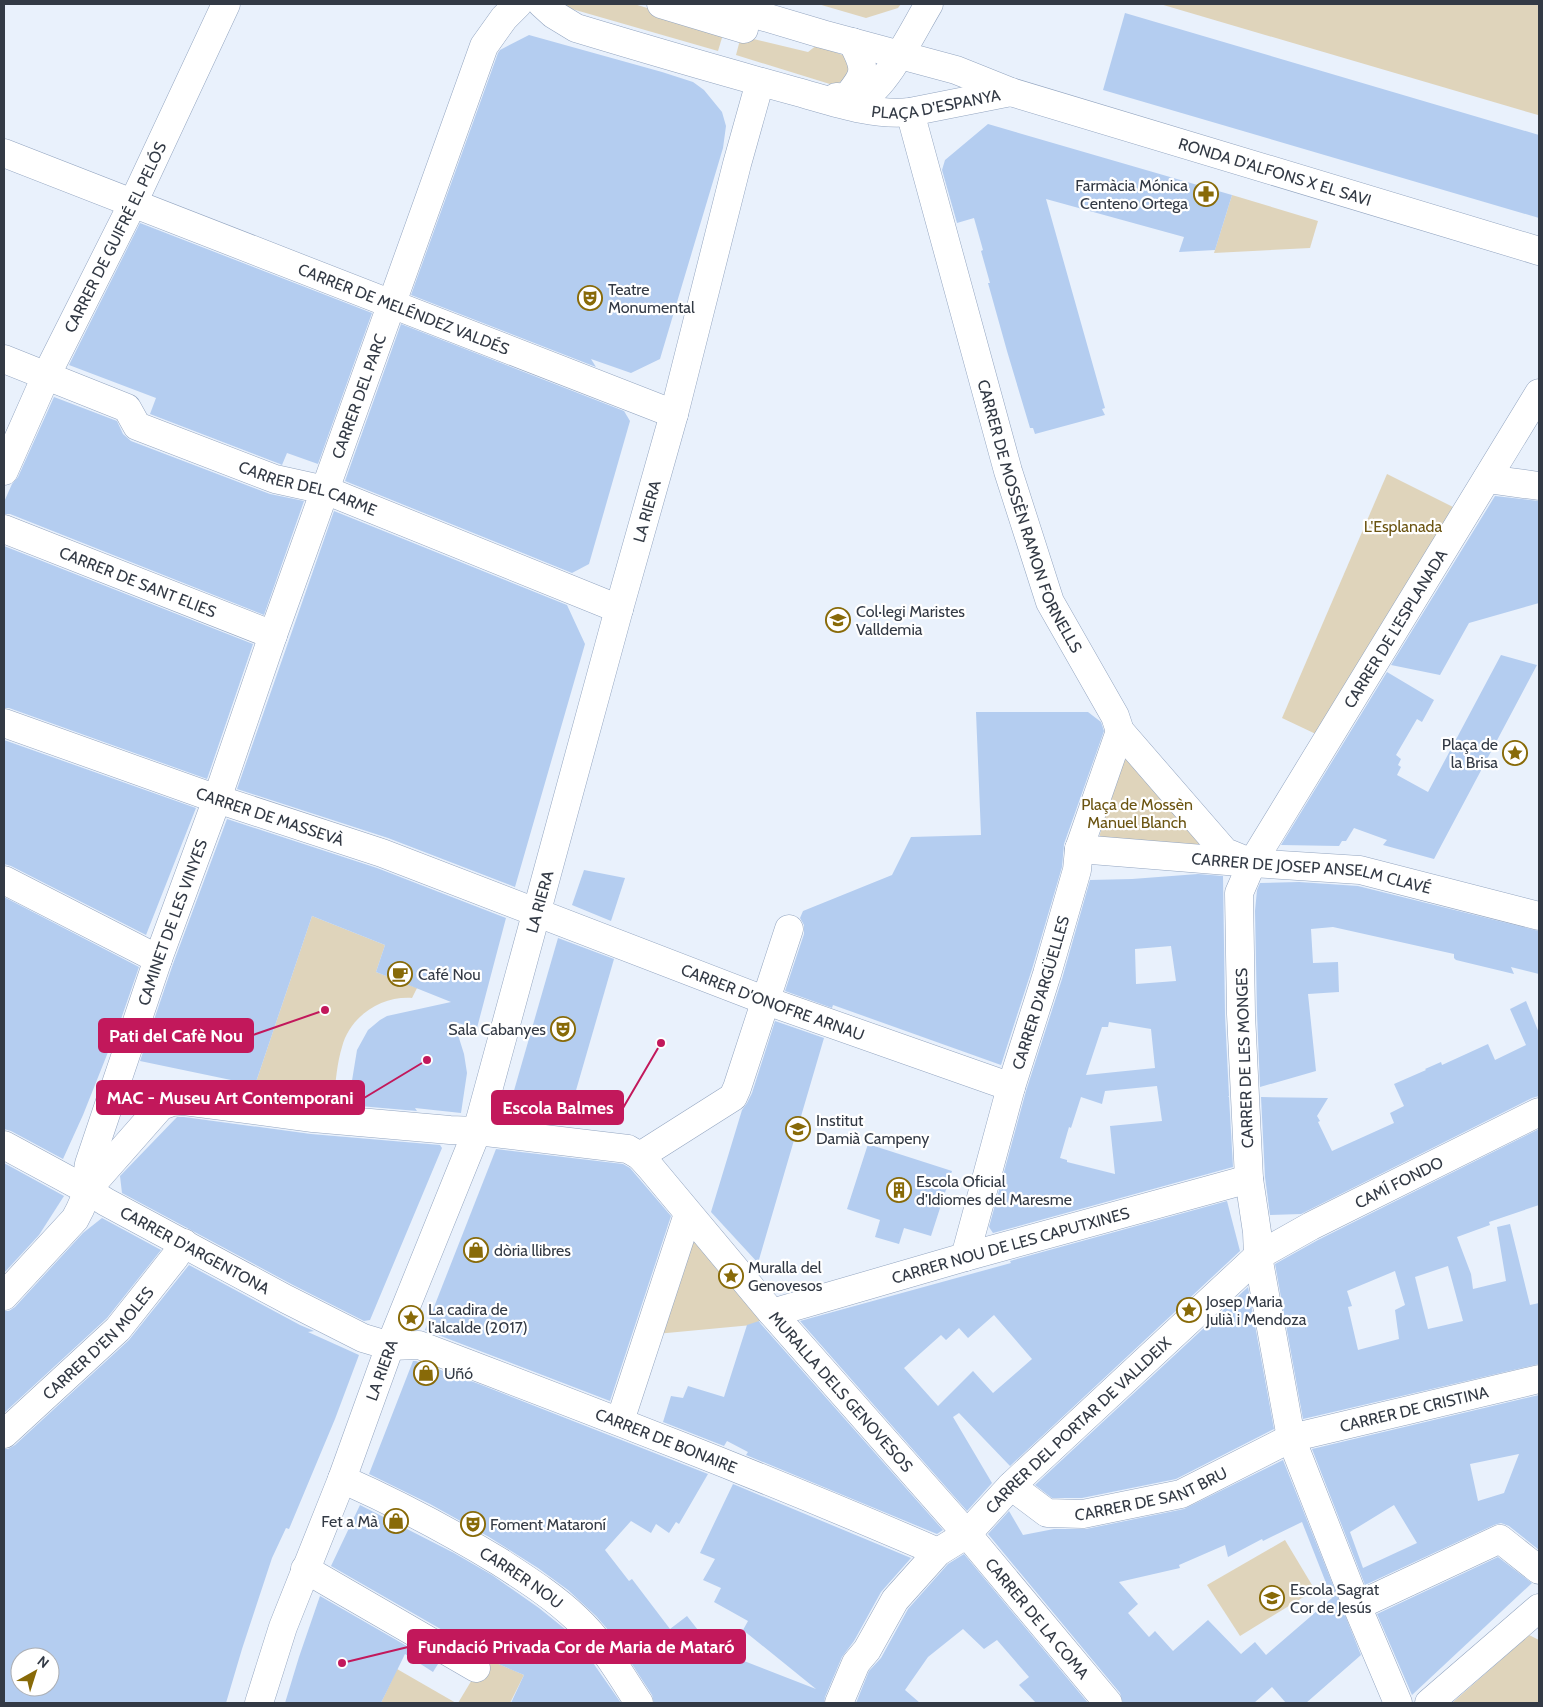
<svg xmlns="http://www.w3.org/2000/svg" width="1543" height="1707" viewBox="0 0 1543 1707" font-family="Cabin,sans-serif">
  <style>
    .green { fill: #dfd4bb }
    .building { fill: #b4cdf0; fill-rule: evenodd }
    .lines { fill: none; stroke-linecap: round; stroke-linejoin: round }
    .minor-casing { stroke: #93a5c0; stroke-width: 29 }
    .minor { stroke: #fff; stroke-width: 28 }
    .labels { text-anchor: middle; stroke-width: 4.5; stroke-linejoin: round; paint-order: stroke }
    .street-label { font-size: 16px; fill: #333a45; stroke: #fff }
    .poi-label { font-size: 16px; fill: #333a45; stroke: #fff; text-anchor: start }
    .park-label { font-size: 16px; fill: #6b5411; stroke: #fff }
    .leader { fill: none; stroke: #c2185b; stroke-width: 2 }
    .callout-dot { fill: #c2185b; stroke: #fff; stroke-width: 2 }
    .callout { fill: #c2185b; stroke: #c2185b; stroke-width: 2 }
    .callout-label { font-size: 18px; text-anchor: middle; font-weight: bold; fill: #fff }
  </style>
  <rect width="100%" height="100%" fill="#e9f1fc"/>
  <g class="green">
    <polygon points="562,4 634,4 724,31 718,51 565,7"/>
    <polygon points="818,4 901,4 898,8 866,18"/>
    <polygon points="1160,4 1539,4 1539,112 1538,115"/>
    <path d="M741 36 808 52 817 45 845 56C853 70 848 81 833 85L736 55Z"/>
    <polygon points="1232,195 1318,221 1310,248 1214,253"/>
    <polygon points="1387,474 1455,508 1320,736 1282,718"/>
    <polygon points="1123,753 1210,848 1098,841"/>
    <path d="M312 916 385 945 376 972 417 988 412 998C381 996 350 1016 342 1047 337 1063 336 1080 334 1096L255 1085Z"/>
    <polygon points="680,1219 765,1318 752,1325 656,1334"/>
    <polygon points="1285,1540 1315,1590 1240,1636 1207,1585"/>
    <polygon points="1529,1635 1539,1640 1539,1703 1452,1703"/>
    <polygon points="485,1658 524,1675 510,1703 458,1703"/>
    <polygon points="397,1669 456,1703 381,1703"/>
  </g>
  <g class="building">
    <polygon points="1125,13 1539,135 1539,218 1103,90"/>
    <polygon points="529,35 662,72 693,82 704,90 722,112 726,126 723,148 660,359 631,373 591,359 596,367 411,295 498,53 500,50"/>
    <polygon points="988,124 1232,195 1215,250 1179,252 1184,237 1046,199 1105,408 1102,409 1105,415 1035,434 1033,428 1030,428 1007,351 988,283 990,283 981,251 983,250 974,218 957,223 942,170 945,160"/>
    <polygon points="140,223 372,313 318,464 287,453 282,465 280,464 150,414 156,398 69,365"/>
    <polygon points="401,324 624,411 630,421 589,564 572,573 345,481"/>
    <polygon points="54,397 117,421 123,434 131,441 270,494 304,501 264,615 10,514 4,514 4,502 12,484 18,477"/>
    <polygon points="1495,496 1539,501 1539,603 1469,623 1440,675 1391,665"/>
    <polygon points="334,511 567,605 585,644 515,887 388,838 237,789"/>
    <polygon points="4,546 253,644 207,779 9,708 4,708"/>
    <polygon points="1501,655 1537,665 1434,859 1383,845 1387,840 1354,828 1346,841 1342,841 1339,846 1281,845 1387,672 1434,700 1422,722 1417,719 1396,755 1401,759 1398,765 1401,767 1397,775 1428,792"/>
    <polygon points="976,712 1088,712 1101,722 1104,731 1064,844 1062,867 1032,969 1001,1065 833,1005 832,1008 785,991 804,934 804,925 800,918 803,911 892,875 911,837 981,835"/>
    <polygon points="4,740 196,808 146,935 11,866 4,864"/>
    <polygon points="227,819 377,868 506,918 477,1028 454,1022 464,1054 467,1073 461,1113 415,1108 417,1111 348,1105 357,1050 368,1030 380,1020 387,1016 451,1002 376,972 385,945 312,916 255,1085 140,1061 173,964"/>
    <polygon points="584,870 625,878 611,921 572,905"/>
    <path d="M1198 874 1223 876 1225 1015 1229 1096H1228L1229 1097 1233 1167 993 1233 989 1227 1026 1091 1062 979 1090 880 1132 879ZM1171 946 1176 981 1136 984 1135 949ZM1109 1022 1151 1029 1155 1068 1086 1075 1102 1027H1108ZM1157 1086 1162 1121 1110 1126 1115 1174 1067 1162V1160L1060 1158 1069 1127 1071 1128 1081 1097 1102 1104 1105 1091Z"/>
    <polygon points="1299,882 1358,886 1539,931 1539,974 1511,967 1514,974 1456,960 1454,958 1454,954 1333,927 1311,929 1313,963 1338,962 1339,992 1308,994 1316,1071 1260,1087 1257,1013 1255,911 1257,890 1260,883"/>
    <polygon points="4,897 139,967 120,1022 83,1115 63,1159 11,1131 4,1129"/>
    <polygon points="558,938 614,959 568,1118 523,1116 511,1101"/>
    <polygon points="1526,1001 1539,1033 1539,1096 1532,1098 1301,1214 1270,1215 1265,1177 1261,1097 1328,1098 1317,1116 1320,1121 1318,1122 1332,1151 1394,1123 1390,1113 1404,1106 1394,1084 1426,1070 1425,1069 1441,1062 1442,1065 1488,1044 1495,1060 1526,1045 1510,1009"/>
    <polygon points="775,1021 824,1038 758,1263 711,1212 742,1110 747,1103 752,1093"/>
    <polygon points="177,1117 184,1117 311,1134 440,1145 442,1148 370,1320 364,1321 293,1285 122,1193 120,1176"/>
    <path d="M1539 1129V1205L1489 1222 1490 1225 1457 1237 1471 1274 1473 1289 1506 1281 1497 1227 1510 1224 1530 1305 1539 1303V1364L1303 1419 1275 1264 1318 1240ZM1448 1266 1463 1321 1428 1329 1415 1277ZM1395 1271 1405 1305 1395 1310 1399 1339 1358 1350 1348 1307 1352 1306 1347 1291Z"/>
    <polygon points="868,1144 952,1171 931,1236 904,1228 899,1244 875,1237 880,1220 847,1209"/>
    <polygon points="496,1149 623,1164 630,1168 671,1216 610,1401 425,1330"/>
    <polygon points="4,1163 64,1196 39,1235 4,1273"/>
    <path d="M1227 1201 1240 1251 1010 1466 959 1413 953 1417 992 1483 967 1511 800 1321 1011 1263 1010 1261ZM994 1315 1032 1359 993 1393 973 1371 938 1406 904 1368 941 1335 946 1340 959 1328 968 1338Z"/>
    <polygon points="102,1218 161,1250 107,1318 4,1413 4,1311 9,1311 15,1307 83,1233"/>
    <path d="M189 1265 300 1325 314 1331 308 1332 359 1355 335 1419 289 1529 286 1528 272 1558 242 1649 226 1703H4V1449H8L15 1445 129 1340ZM20 1657H50V1687H20Z"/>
    <polygon points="1248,1287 1274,1429 1176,1479 1082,1498 1052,1498 1035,1485"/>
    <polygon points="759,1321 760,1323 943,1530 937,1534 746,1455 748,1452 727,1441 724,1446 663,1422 671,1396 683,1398 688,1386 724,1397 747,1325"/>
    <polygon points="413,1361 416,1361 479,1384 708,1474 679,1524 676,1522 669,1533 656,1524 651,1533 631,1521 605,1550 629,1581 632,1579 670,1629 687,1616 712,1648 722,1652 725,1656 726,1654 816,1689 743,1630 748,1621 714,1602 721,1588 703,1580 715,1559 700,1553 733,1484 911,1558 881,1592 854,1641 842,1657 825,1697 824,1703 654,1703 652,1695 615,1638 596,1616 568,1590 538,1568 489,1537 430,1504 369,1474"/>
    <path d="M1539 1395V1550L1509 1526 1501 1523 1494 1525 1365 1585 1312 1449ZM1519 1454 1504 1493 1478 1501 1470 1464ZM1394 1505 1417 1543 1363 1568 1350 1532Z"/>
    <path d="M1283 1460 1361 1655 1306 1703H1286L1272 1687 1254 1703H1123L1120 1693 988 1534 1009 1511 1023 1535 1054 1529H1086L1184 1509ZM1302 1522 1332 1598 1266 1655 1255 1642 1241 1654 1208 1620 1173 1651 1155 1631 1149 1637 1128 1613 1138 1604 1119 1582 1180 1568 1179 1565 1225 1545 1228 1557 1262 1539 1263 1541Z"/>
    <polygon points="360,1505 454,1553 492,1575 539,1608 565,1629 582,1647 621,1703 511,1703 524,1675 489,1660 484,1654 331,1566"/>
    <polygon points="964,1554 1088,1703 1036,1703 1019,1685 1029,1677 997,1640 984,1649 963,1629 928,1657 905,1690 920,1703 856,1703 869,1671 881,1658 908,1609 948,1564"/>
    <polygon points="1498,1557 1532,1583 1412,1695 1377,1614"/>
    <polygon points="320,1596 438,1664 433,1672 405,1654 381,1703 285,1703 299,1657"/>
  </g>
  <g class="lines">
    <defs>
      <g id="minor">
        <path id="s1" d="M542 4 553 14 576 28C649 50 721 71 794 91 831 101 871 116 910 112L1011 92"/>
        <polyline points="661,4 744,29"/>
        <path id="s2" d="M721 4 822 34 956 70 1011 92 1539 251"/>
        <path d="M836 97C844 98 855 99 863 97 885 89 916 25 929 4"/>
        <path d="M846 98C866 74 867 70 852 42"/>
        <path id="s3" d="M910 112 1008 471 1050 602 1115 716 1120 731 1225 852 1252 863"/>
        <path id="s4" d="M4 153 674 414"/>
        <path id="s5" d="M4 359 127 408 137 426 275 479 325 490 619 609"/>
        <path id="s6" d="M4 471 46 376 133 203 226 4"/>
        <polyline points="1487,479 1539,486"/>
        <path id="s7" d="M4 529 273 635"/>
        <path id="s8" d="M4 723 217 799 382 853 764 1000 1011 1087"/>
        <path id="s9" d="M1079 849 1252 863 1360 870 1539 916"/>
        <polyline points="4,880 158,959"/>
        <path id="s10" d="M4 1145 87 1190 106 1202 286 1299 363 1338 390 1346 419 1345C593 1411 767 1478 938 1552"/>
        <polyline points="640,1156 733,1097 737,1088 789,929"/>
        <path id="s11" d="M87 1190 161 1106 172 1102 184 1101 313 1118 450 1130 477 1131 628 1149 640 1156 650 1167 772 1313 967 1534 1108 1703"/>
        <path id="s12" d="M965 1257 1011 1087 1047 974 1077 870 1079 849 1120 731"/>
        <path id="s13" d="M4 1296 75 1219C80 1210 86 1199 87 1188 88 1180 87 1173 89 1164L158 959 217 799 273 635 484 46 504 18 518 4"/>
        <path id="s14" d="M772 1313 965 1257 1249 1179"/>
        <polyline points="620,1421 688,1214"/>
        <path id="s15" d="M4 1434 118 1329 175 1257 184 1243"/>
        <path id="s16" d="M342 1479C396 1503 449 1531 500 1562 526 1579 553 1596 576 1618 602 1642 620 1674 639 1703"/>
        <path id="s17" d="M1011 1486 1047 1513 1083 1514 1181 1494 1291 1438 1539 1379"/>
        <polyline points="305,1569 476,1668"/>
        <polyline points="1357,1606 1500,1539 1539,1570"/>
        <path id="s18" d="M259 1703 283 1627 342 1479 390 1346 477 1131 619 609 674 414 737 164 760 82"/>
        <path id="s19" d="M839 1703 856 1663 867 1650 895 1600 938 1552 967 1534 1011 1486 1258 1256 1311 1226 1539 1112"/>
        <path id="s20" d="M1398 1703 1357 1606 1291 1438 1258 1256 1257 1232 1249 1179 1241 1014 1239 893 1252 863 1539 393"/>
        <polyline points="1429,1703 1539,1608"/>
      </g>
    </defs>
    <use href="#minor" class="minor-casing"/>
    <use href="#minor" class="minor"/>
  </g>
  <defs>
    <symbol id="pharmacy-ring" viewBox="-11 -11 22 22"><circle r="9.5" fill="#fff" stroke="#886a08" stroke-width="1.5"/><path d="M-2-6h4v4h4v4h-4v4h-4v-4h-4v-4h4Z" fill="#886a08"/></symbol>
    <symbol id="theatre-ring" viewBox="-11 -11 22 22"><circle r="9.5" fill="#fff" stroke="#886a08" stroke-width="1.5"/><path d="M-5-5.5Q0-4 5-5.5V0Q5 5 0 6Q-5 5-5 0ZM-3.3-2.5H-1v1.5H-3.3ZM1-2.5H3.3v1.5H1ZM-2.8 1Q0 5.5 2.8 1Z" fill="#886a08"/></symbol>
    <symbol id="school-ring" viewBox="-11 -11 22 22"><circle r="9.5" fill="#fff" stroke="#886a08" stroke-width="1.5"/><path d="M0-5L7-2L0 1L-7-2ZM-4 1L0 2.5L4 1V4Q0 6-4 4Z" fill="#886a08"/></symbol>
    <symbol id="sight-ring" viewBox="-11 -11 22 22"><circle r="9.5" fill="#fff" stroke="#886a08" stroke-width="1.5"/><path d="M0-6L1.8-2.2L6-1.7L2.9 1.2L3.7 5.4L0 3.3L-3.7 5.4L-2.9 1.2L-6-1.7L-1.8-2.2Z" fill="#886a08"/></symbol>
    <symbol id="cafe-ring" viewBox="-11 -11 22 22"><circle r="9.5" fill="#fff" stroke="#886a08" stroke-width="1.5"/><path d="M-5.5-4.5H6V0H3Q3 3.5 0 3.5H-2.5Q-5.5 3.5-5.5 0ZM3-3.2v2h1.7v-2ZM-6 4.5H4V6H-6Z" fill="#886a08"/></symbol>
    <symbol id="building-ring" viewBox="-11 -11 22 22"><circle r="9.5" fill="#fff" stroke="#886a08" stroke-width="1.5"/><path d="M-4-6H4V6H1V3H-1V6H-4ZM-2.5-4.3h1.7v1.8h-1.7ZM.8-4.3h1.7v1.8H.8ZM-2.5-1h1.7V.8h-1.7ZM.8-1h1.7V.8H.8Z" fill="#886a08"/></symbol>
    <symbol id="shop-ring" viewBox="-11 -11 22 22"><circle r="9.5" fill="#fff" stroke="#886a08" stroke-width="1.5"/><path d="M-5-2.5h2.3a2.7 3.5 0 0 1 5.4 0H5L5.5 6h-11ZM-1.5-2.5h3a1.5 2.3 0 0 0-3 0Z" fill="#886a08"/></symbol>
  </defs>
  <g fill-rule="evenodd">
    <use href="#pharmacy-ring" x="1192" y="180" width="28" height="28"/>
    <use href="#theatre-ring" x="576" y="284" width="28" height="28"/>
    <use href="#school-ring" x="824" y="606" width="28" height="28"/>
    <use href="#sight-ring" x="1501" y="739" width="28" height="28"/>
    <use href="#cafe-ring" x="386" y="960" width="28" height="28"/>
    <use href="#theatre-ring" x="549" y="1015" width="28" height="28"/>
    <use href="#school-ring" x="784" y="1115" width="28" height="28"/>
    <use href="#building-ring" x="885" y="1176" width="28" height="28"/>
    <use href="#shop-ring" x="462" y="1236" width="28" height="28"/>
    <use href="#sight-ring" x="717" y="1262" width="28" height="28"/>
    <use href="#sight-ring" x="1175" y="1296" width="28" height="28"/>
    <use href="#sight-ring" x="397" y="1304" width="28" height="28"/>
    <use href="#shop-ring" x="412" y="1359" width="28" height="28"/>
    <use href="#shop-ring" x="382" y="1507" width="28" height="28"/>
    <use href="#theatre-ring" x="459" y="1510" width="28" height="28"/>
    <use href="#school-ring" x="1258" y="1584" width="28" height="28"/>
  </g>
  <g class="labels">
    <g class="street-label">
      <text dy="6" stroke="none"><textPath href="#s1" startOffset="414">PLAÇA D'ESPANYA</textPath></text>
      <text dy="6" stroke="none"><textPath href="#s2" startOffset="579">RONDA D'ALFONS X EL SAVI</textPath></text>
      <text dy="6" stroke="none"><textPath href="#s6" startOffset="259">CARRER DE GUIFRÉ EL PELÓS</textPath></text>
      <text dy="6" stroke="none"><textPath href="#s4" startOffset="429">CARRER DE MELÉNDEZ VALDÉS</textPath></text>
      <text dy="6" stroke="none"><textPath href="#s13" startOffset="976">CARRER DEL PARC</textPath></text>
      <text dy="6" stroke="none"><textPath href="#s5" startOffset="335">CARRER DEL CARME</textPath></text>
      <text dy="6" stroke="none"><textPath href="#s18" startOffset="1255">LA RIERA</textPath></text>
      <text dy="6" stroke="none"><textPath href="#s3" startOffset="422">CARRER DE MOSSÈN RAMON FORNELLS</textPath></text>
      <text dy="6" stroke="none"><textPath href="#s7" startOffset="144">CARRER DE SANT ELIES</textPath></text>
      <text dy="6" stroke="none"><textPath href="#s20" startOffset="1142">CARRER DE L'ESPLANADA</textPath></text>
      <text dy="6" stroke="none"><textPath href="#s8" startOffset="282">CARRER DE MASSEVÀ</textPath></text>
      <text dy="6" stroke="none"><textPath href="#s9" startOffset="234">CARRER DE JOSEP ANSELM CLAVÉ</textPath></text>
      <text dy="6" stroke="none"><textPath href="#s18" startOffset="850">LA RIERA</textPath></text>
      <text dy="6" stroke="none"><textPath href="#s13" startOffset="418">CAMINET DE LES VINYES</textPath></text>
      <text dy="6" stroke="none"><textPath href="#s12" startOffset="275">CARRER D'ARGÜELLES</textPath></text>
      <text dy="6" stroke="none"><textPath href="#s8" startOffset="818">CARRER D'ONOFRE ARNAU</textPath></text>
      <text transform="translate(1244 1058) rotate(-92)" y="6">CARRER DE LES MONGES</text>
      <text dy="6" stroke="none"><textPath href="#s19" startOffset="778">CAMÍ FONDO</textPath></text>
      <text dy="6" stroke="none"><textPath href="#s14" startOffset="248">CARRER NOU DE LES CAPUTXINES</textPath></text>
      <text dy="6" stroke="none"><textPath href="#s10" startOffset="218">CARRER D'ARGENTONA</textPath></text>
      <text dy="6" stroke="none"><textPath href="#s15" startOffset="131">CARRER D'EN MOLES</textPath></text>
      <text dy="6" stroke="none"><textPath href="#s18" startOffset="355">LA RIERA</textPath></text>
      <text dy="6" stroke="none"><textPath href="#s11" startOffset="906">MURALLA DELS GENOVESOS</textPath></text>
      <text dy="6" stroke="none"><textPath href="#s17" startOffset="431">CARRER DE CRISTINA</textPath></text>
      <text dy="6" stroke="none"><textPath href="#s19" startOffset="372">CARRER DEL PORTAR DE VALLDEIX</textPath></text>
      <text dy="6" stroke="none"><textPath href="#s10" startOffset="730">CARRER DE BONAIRE</textPath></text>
      <text dy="6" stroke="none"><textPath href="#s17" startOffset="152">CARRER DE SANT BRU</textPath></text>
      <text dy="6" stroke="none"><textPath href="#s16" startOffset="205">CARRER NOU</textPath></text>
      <text dy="6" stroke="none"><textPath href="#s11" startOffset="1206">CARRER DE LA COMA</textPath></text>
    </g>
    <g class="poi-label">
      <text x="1188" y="191" text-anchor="end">Farmàcia Mónica<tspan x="1188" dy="18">Centeno Ortega</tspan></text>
      <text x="608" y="295">Teatre<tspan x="608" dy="18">Monumental</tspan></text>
      <text x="856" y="617">Col·legi Maristes<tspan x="856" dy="18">Valldemia</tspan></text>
      <text x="1498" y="750" text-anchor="end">Plaça de<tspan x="1498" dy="18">la Brisa</tspan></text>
      <text x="418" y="980">Café Nou</text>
      <text x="546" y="1035" text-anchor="end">Sala Cabanyes</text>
      <text x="816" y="1126">Institut<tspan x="816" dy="18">Damià Campeny</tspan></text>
      <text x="916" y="1187">Escola Oficial<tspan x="916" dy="18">d'Idiomes del Maresme</tspan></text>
      <text x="494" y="1256">dòria llibres</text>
      <text x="748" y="1273">Muralla del<tspan x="748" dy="18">Genovesos</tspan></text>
      <text x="1206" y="1307">Josep Maria<tspan x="1206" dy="18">Julià i Mendoza</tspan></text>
      <text x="428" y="1315">La cadira de<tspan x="428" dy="18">l'alcalde (2017)</tspan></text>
      <text x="444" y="1379">Uñó</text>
      <text x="378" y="1527" text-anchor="end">Fet a Mà</text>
      <text x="490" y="1530">Foment Mataroní</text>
      <text x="1290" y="1595">Escola Sagrat<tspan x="1290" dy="18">Cor de Jesús</tspan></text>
    </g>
    <g class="park-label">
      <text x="1403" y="532">L'Esplanada</text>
      <text x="1137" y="810">Plaça de Mossèn<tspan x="1137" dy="18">Manuel Blanch</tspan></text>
    </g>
  </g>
  <path class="leader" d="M325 1010L253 1035M427 1060L364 1098M661 1043L623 1108M342 1663L408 1647"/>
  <g class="callout-dot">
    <circle cx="325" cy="1010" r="5"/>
    <circle cx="427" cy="1060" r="5"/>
    <circle cx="661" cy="1043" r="5"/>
    <circle cx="342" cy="1663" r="5"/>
  </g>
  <g class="callout">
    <rect x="99" y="1019" width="154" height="33" rx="5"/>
    <rect x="97" y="1081" width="267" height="33" rx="5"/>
    <rect x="492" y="1091" width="131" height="33" rx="5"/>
    <rect x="408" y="1630" width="337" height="33" rx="5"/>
  </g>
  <g class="callout-label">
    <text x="176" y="1042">Pati del Cafè Nou</text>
    <text x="230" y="1104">MAC - Museu Art Contemporani</text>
    <text x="558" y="1114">Escola Balmes</text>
    <text x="576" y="1653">Fundació Privada Cor de Maria de Mataró</text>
  </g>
  <rect width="1543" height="1707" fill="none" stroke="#333a45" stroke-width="10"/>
  <g transform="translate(35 1672) rotate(39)"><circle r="24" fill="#ffffff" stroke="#adb0b5"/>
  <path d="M0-4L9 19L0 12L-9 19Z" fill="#886a08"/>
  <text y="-8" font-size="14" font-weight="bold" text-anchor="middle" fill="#333a45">N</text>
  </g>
</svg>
